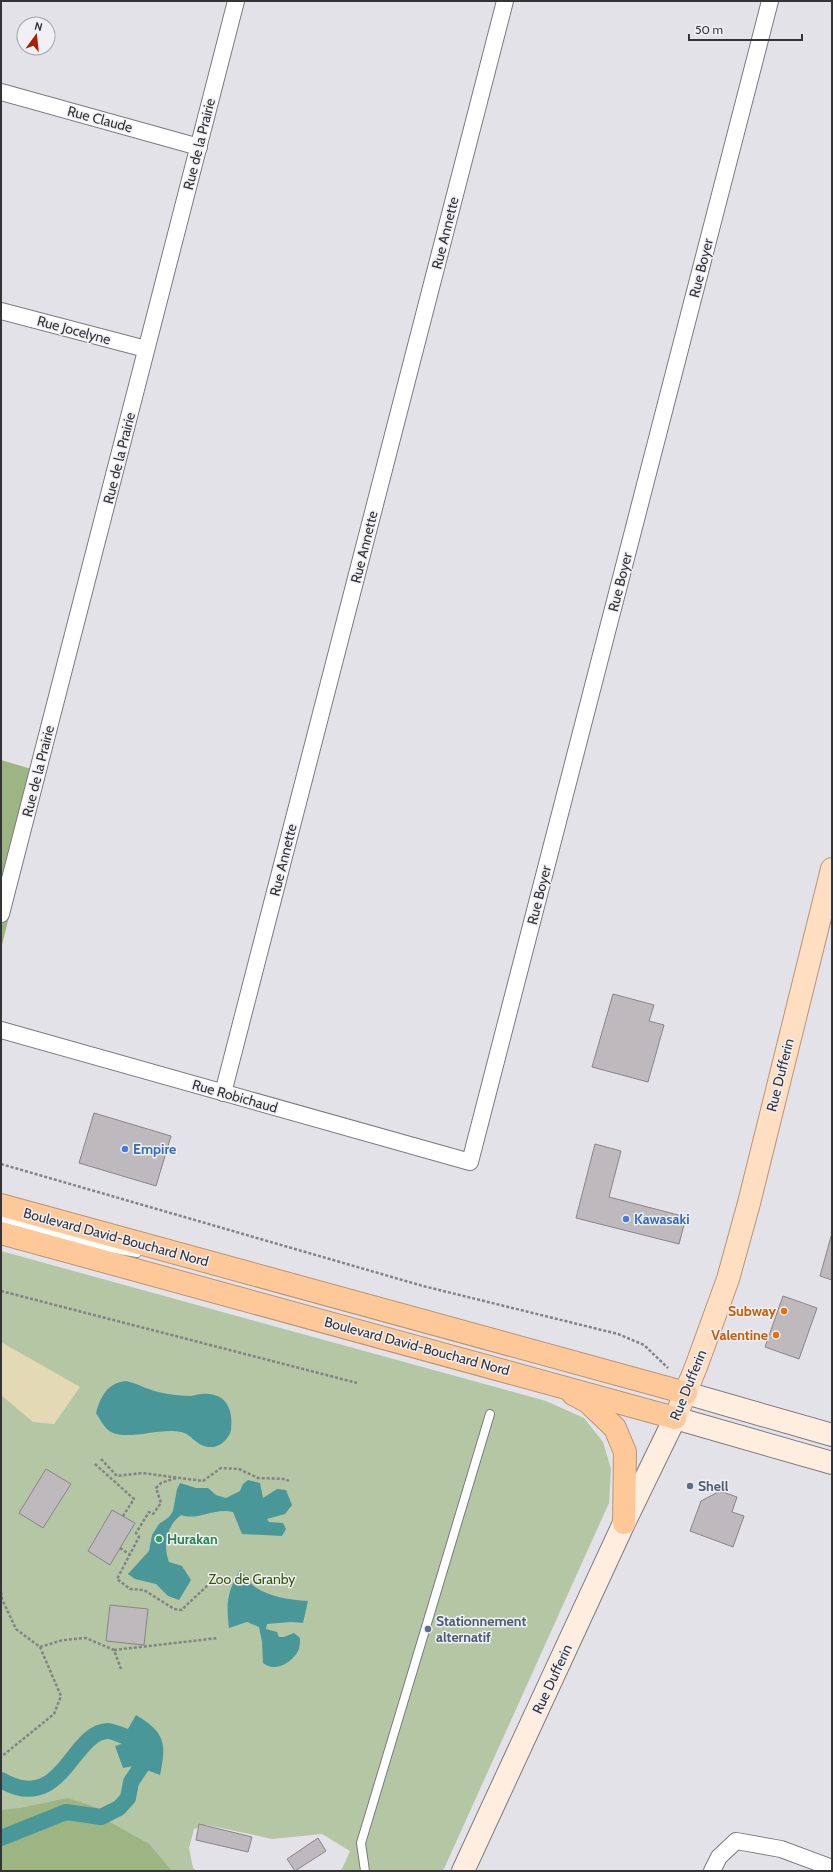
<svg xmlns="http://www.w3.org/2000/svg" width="833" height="1872" viewBox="0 0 833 1872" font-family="Cabin,sans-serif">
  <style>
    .green { fill: #b5c6a4 }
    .forest { fill: #9cb582 }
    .sand { fill: #e3dab5 }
    .water { fill: #4a979a }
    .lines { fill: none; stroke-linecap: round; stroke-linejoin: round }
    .canal { stroke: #4a979a; stroke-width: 16 }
    .building { fill: #bdb9bc; stroke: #888488 }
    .lane-casing { stroke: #7b7b80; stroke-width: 10 }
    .street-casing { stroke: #7b7b80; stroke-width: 18 }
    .secondary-casing { stroke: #7b7b80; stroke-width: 24 }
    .primary-casing { stroke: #b89476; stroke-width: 24 }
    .highway-casing { stroke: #b89476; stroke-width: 24 }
    .path { stroke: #838387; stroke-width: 2.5; stroke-dasharray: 3 2; stroke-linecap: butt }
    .lane { stroke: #fff; stroke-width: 8 }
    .street { stroke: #fff; stroke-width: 16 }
    .secondary { stroke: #ffeee0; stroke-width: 22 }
    .primary { stroke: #ffdec1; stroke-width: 22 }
    .highway { stroke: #ffc898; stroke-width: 22 }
    .shop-dot { fill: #3f7fe0; stroke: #f0eff5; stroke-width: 1.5 }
    .food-dot { fill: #e8710a; stroke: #f0eff5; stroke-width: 1.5 }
    .service-dot { fill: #5c6f8a; stroke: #f0eff5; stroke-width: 1.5 }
    .leisure-dot { fill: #2e9e5b; stroke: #f0eff5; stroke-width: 1.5 }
    .labels { text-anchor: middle; stroke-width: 3; stroke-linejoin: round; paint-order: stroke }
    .street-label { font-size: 14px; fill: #343437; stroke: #f0eff5 }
    .shop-label { font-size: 14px; font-weight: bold; fill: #366cbe; stroke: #f0eff5; text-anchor: start }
    .food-label { font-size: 14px; font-weight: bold; fill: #c56008; stroke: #f0eff5; text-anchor: end }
    .service-label { font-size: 14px; font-weight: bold; fill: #4e5e75; stroke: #f0eff5; text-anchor: start }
    .leisure-label { font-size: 14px; font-weight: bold; fill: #27864d; stroke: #f0eff5; text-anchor: start }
    .park-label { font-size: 14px; fill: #365303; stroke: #f0eff5 }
  </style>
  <rect width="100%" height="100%" fill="#e2e2e8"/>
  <polygon class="green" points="1,1251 546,1401 584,1418 603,1442 611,1469 609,1503 443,1871 341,1871 350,1851 322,1834 272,1839 207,1825 194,1829 189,1848 193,1868 197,1871 1,1871"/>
  <g class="forest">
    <polygon points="1,760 45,773 1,949"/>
    <polygon points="68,1798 104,1810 101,1817 149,1844 172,1871 1,1871 1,1810 20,1808"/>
  </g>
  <polygon class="sand" points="1,1342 80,1387 54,1424 33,1422 1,1395"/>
  <g class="water">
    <path d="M126 1381C139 1384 150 1391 163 1393 172 1395 182 1396 191 1396 196 1395 203 1393 209 1394 229 1396 233 1413 231 1430 230 1437 221 1447 212 1447 197 1448 192 1434 181 1432 160 1427 129 1441 111 1432 104 1428 100 1419 96 1413 101 1396 107 1383 126 1381Z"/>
    <path d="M248 1480 260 1483 263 1498 277 1489 286 1490 292 1505 285 1514 267 1519 269 1522 283 1523 286 1529 282 1536 242 1534 233 1512C214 1507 199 1521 181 1515 166 1526 163 1546 169 1562L182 1566 191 1580 179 1600 168 1596 156 1584 135 1579 128 1574 149 1551 152 1535 159 1524 169 1517 173 1511 177 1489 180 1483 196 1488H208L216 1495 226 1498 240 1491 243 1484Z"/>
    <path d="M240 1570C245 1575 249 1583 255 1587 270 1597 290 1600 308 1601L303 1623 291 1622 267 1624 266 1629 277 1632 279 1637H284L294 1633 300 1638C300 1642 300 1648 298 1651 292 1663 274 1673 263 1663L262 1642 259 1627 247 1622 229 1628C226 1603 227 1592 240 1570Z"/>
    <path d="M136 1715C165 1732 167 1744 160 1775L147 1770 143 1764 123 1768 115 1746 134 1740 125 1734Z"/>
  </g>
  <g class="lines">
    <g class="canal">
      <path d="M1 1780C62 1816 72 1731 108 1731 113 1731 128 1738 134 1740"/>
      <polyline points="1,1838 66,1812 101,1817 119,1808 128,1798 131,1782 143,1764"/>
    </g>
  </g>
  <g class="building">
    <polygon points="613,994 654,1005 649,1021 664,1025 648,1082 592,1067"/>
    <polygon points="94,1113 171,1136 156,1186 79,1163"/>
    <polygon points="595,1144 621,1151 609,1197 686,1217 679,1244 576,1218"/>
    <polygon points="832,1233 832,1280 820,1276"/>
    <polygon points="783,1296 817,1308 799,1359 765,1347"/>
    <polygon points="46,1469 71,1484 43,1528 19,1513"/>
    <polygon points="720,1491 737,1497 732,1512 744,1516 733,1547 690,1531 701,1501"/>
    <polygon points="112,1510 135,1523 110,1565 88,1551"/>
    <polygon points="110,1605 148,1609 144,1645 106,1641"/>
    <polygon points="199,1824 252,1837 248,1852 196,1840"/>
    <polygon points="318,1838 326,1851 295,1871 287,1859"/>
  </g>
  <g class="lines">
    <defs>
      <g id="lane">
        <polyline points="1,1218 109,1248 137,1253"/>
        <polyline points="365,1871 361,1843 490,1414"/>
      </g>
      <g id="street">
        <polyline points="1,92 199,147"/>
        <polyline points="1,311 146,349"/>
        <polyline points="1,914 236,1"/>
        <polyline points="1,1030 470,1162 770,1"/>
        <polyline points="223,1093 505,1"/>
        <polyline points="712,1871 719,1857 736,1841 781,1849 832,1868"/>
      </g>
      <g id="secondary">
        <polyline points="686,1393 832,1435"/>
        <polyline points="463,1871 624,1523 675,1418 832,1463"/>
      </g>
      <polyline id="primary" points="675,1418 696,1367 728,1279 749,1203 832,869"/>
      <g id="highway">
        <polyline points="1,1205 686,1393"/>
        <polyline points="1,1233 675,1418"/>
        <polyline points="573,1394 588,1402 615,1428 625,1452 624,1523"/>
      </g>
    </defs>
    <use href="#lane" class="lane-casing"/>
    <use href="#street" class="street-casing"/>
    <use href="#secondary" class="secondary-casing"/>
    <use href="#primary" class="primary-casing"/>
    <use href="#highway" class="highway-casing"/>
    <g class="path">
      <polyline points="1,1164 423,1286 618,1334 644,1345 668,1368"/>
      <polyline points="1,1291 357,1383"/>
      <polyline points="101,1459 117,1476 142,1473 203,1481 221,1468 239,1469 258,1478 285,1479 289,1481"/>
      <polyline points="95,1464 134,1499 123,1516"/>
      <path d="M176 1478 161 1483 156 1488 161 1503 153 1514 149 1512 136 1533 139 1537 117 1579 130 1589 144 1590 174 1609 182 1610C190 1601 199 1594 208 1585"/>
      <polyline points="120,1548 129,1554"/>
      <polyline points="1,1592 2,1599 16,1629 40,1647 61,1696 54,1714 1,1757"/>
      <polyline points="40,1647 63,1640 86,1638 114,1650 121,1669"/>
      <polyline points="114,1650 218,1638"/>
    </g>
    <use href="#lane" class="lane"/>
    <use href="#street" class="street"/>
    <use href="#secondary" class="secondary"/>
    <use href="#primary" class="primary"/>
    <use href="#highway" class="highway"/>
  </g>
  <g class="shop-dot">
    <circle cx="125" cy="1149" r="4"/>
    <circle cx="626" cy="1219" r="4"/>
  </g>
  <g class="food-dot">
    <circle cx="784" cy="1311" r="4"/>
    <circle cx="776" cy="1335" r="4"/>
  </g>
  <g class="service-dot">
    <circle cx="690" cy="1486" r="4"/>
    <circle cx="428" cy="1629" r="4"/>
  </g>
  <circle class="leisure-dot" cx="159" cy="1539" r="4"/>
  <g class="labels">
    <g class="street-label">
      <text transform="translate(100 119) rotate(15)" y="5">Rue Claude</text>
      <text transform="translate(199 144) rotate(-76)" y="5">Rue de la Prairie</text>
      <text transform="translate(445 233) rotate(-76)" y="5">Rue Annette</text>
      <text transform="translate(701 268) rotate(-76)" y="5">Rue Boyer</text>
      <text transform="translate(74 330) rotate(15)" y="5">Rue Jocelyne</text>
      <text transform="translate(119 458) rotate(-76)" y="5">Rue de la Prairie</text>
      <text transform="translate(364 547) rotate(-76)" y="5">Rue Annette</text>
      <text transform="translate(620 582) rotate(-76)" y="5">Rue Boyer</text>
      <text transform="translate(38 771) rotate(-76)" y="5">Rue de la Prairie</text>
      <text transform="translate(283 860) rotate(-76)" y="5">Rue Annette</text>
      <text transform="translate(539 895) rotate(-76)" y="5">Rue Boyer</text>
      <text transform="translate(780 1075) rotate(-76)" y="5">Rue Dufferin</text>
      <text transform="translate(235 1096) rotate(16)" y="5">Rue Robichaud</text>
      <text transform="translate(116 1237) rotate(15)" y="5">Boulevard David-Bouchard Nord</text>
      <text transform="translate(417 1346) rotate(15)" y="5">Boulevard David-Bouchard Nord</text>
      <text transform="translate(688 1385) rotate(-68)" y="5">Rue Dufferin</text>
      <text transform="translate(552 1679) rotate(-65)" y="5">Rue Dufferin</text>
    </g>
    <g class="shop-label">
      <text x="133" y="1154">Empire</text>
      <text x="634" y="1224">Kawasaki</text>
    </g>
    <g class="food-label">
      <text x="776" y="1316">Subway</text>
      <text x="768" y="1340">Valentine</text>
    </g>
    <g class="service-label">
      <text x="698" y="1491">Shell</text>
      <text x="436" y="1626">Stationnement<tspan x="436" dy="16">alternatif</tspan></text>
    </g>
    <g class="leisure-label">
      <text x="167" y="1544">Hurakan</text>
    </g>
    <g class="park-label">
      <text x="252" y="1584">Zoo de Granby</text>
    </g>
  </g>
  <rect width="833" height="1872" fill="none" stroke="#343437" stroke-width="4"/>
  <g transform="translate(36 36) rotate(15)"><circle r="19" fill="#f0eff5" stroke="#a5a4a9"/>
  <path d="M0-3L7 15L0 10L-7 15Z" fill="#ac1e00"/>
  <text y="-6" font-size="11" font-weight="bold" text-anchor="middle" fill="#343437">N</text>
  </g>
  <path d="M689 34v6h113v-6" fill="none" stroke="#343437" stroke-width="2"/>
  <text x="695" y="34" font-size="12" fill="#343437" stroke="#f0eff5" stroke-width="3" paint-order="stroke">50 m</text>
</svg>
